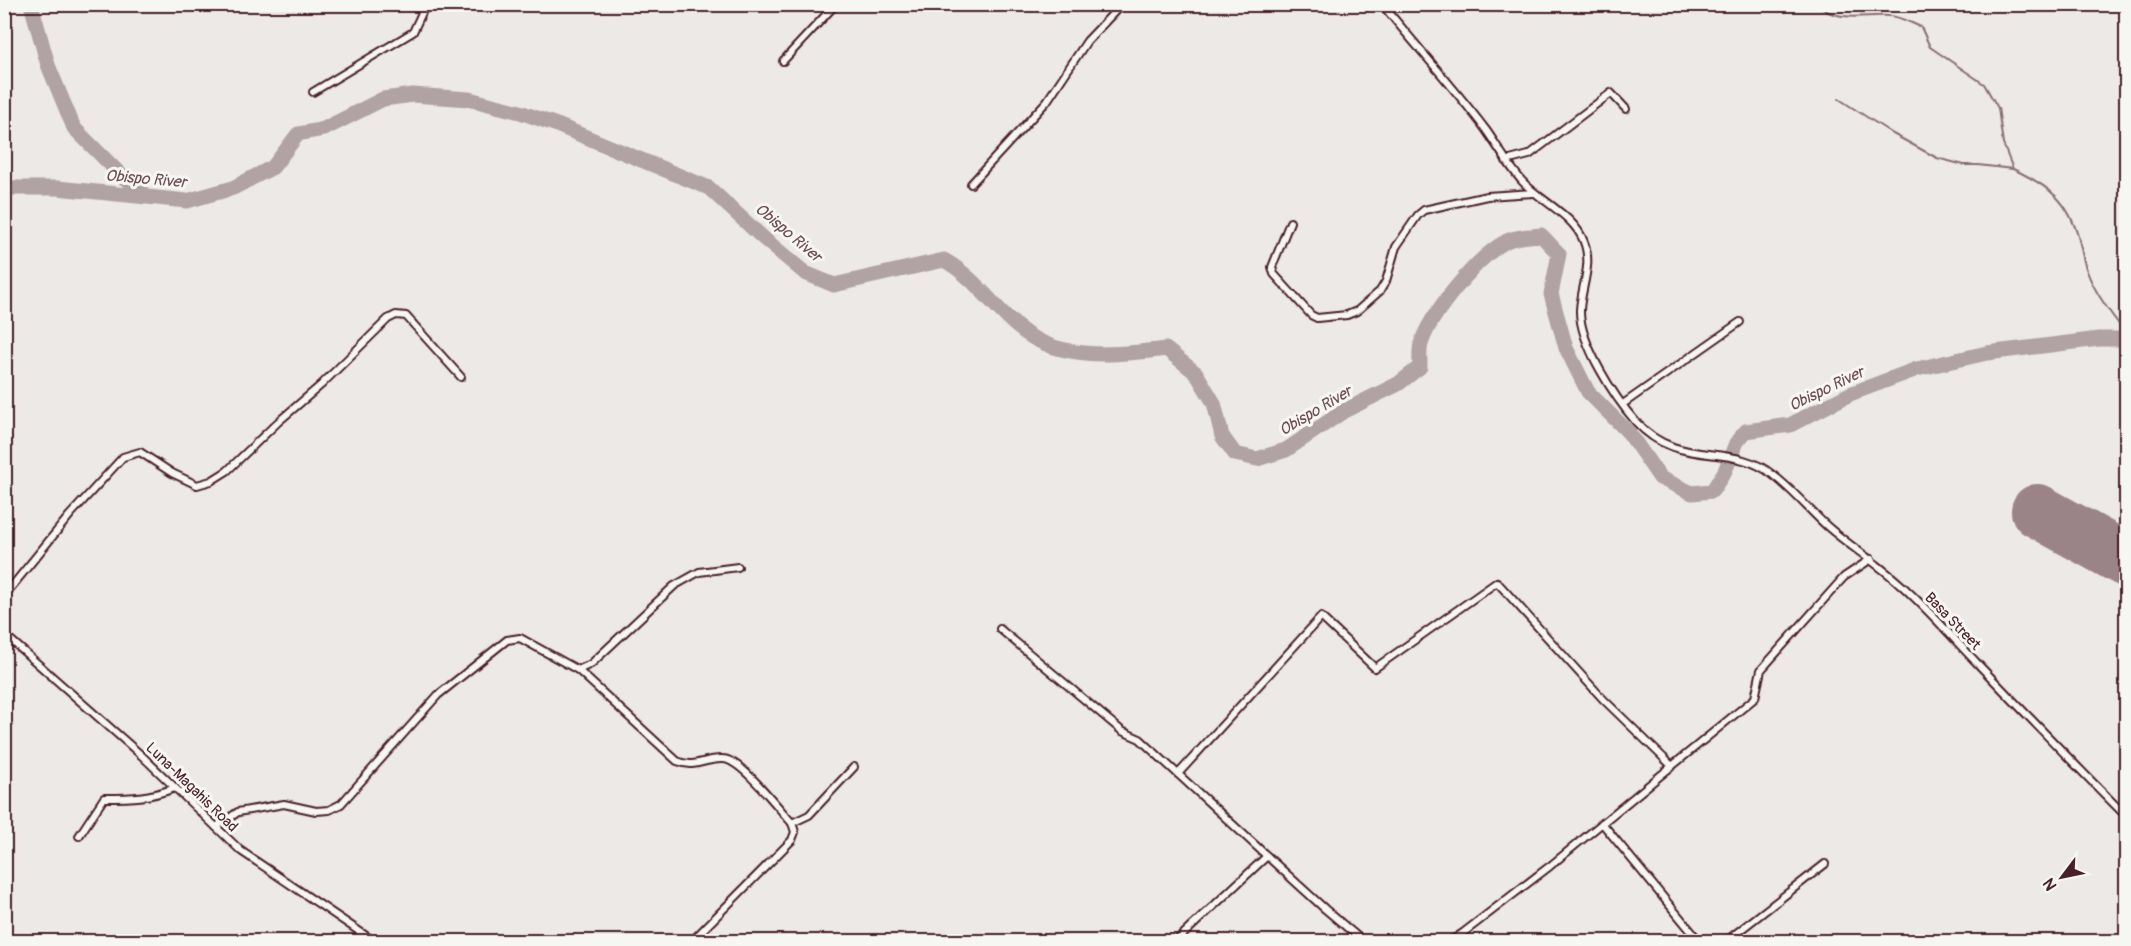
<svg xmlns="http://www.w3.org/2000/svg" width="2131" height="946" viewBox="0 0 2131 946" font-family="Pangolin,sans-serif">
  <style>
    .built { fill: #e0dad8 }
    .lines { fill: none; stroke-linecap: round; stroke-linejoin: round }
    .stream { stroke: #886e73; stroke-width: 2 }
    .river { stroke: #b1a2a3; stroke-width: 15 }
    .runway { stroke: #9b8488; stroke-width: 54 }
    .street-casing { stroke: #4a1f2b; stroke-width: 10 }
    .street { stroke: #f6f6f2; stroke-width: 6 }
    .labels { text-anchor: middle; stroke-width: 6; stroke-linejoin: round; paint-order: stroke }
    .street-label { font-size: 15px; fill: #4a1f2b; stroke: #f6f6f2 }
    .water-label { font-size: 16px; font-style: italic; fill: #6e4d55; stroke: #f6f6f2 }
  </style>
  <rect width="100%" height="100%" fill="#ece9e6"/>
  <filter id="ink" filterUnits="userSpaceOnUse"><feTurbulence type="fractalNoise" baseFrequency=".0167" numOctaves="2"/><feDisplacementMap in="SourceGraphic" scale="12" xChannelSelector="R" yChannelSelector="G"/><feConvolveMatrix kernelMatrix="1 2 1 2 8 2 1 2 1" color-interpolation-filters="sRGB"/></filter>
  <g filter="url(#ink)">
    <polygon class="built" points="2032,483 2126,536 2126,577 2015,515"/>
    <g class="lines">
      <g class="stream">
        <path d="M1817 4C1837 24 1864 14 1889 16 1899 16 1911 23 1921 27L1930 47 1984 84 1998 108 2003 144 2013 169C2049 186 2069 201 2079 240 2082 250 2083 262 2087 271 2094 291 2113 317 2126 333"/>
        <polyline points="1839,99 1893,134 1937,158 1964,165 1978,165 2013,169"/>
      </g>
      <g class="river">
        <polyline points="31,4 48,65 74,128 122,176 145,195"/>
        <path d="M4 188H57L187 201 233 188 273 167 298 134 324 129 383 99 413 95 469 99 520 112 557 125 709 188 762 237 805 273 834 285 944 260C976 278 992 306 1019 328 1059 362 1119 355 1166 349L1196 373 1214 403 1222 436 1235 454 1257 459 1286 450 1344 411 1398 384 1420 367C1420 360 1419 351 1421 344 1430 314 1480 253 1509 240 1518 236 1532 236 1541 235L1559 254 1551 294 1566 348 1588 392 1629 433 1660 478 1692 493 1712 491 1725 471 1736 443 1746 431 1790 425 1850 394 1917 369 1987 353 2099 339H2126"/>
      </g>
      <polyline class="runway" points="2038,511 2126,560"/>
      <defs>
        <g id="street">
          <path d="M1382 4C1416 46 1453 86 1486 130 1498 147 1508 165 1522 181 1540 201 1574 215 1584 242 1593 265 1581 287 1580 310 1579 343 1615 398 1636 422 1679 470 1732 441 1773 475 1793 490 1809 510 1828 527 1851 547 1877 563 1900 584 1927 608 1952 637 1977 663 2026 714 2076 766 2126 816"/>
          <polyline points="783,61 836,4"/>
          <polyline points="313,92 413,32 426,4"/>
          <polyline points="1506,161 1529,155 1611,93 1626,109"/>
          <polyline points="971,184 1047,101 1087,41 1122,4"/>
          <polyline points="1290,222 1272,267 1274,274 1311,315 1317,318 1347,315 1357,311 1380,291 1386,281 1396,247 1418,215 1424,210 1487,196 1534,193"/>
          <polyline points="1623,404 1740,322"/>
          <polyline points="4,596 70,515 123,457 140,452 172,473 197,485 211,481 227,471 278,422 321,385 388,319 396,315 406,316 461,377"/>
          <polyline points="1000,629 1122,731 1140,739 1267,856"/>
          <polyline points="4,634 141,755 241,851 375,942"/>
          <path d="M578 670 677 761C696 769 704 758 723 759 741 759 779 809 792 823L809 815 854 767"/>
          <polyline points="1178,774 1321,617 1375,668 1497,582 1603,699 1672,766"/>
          <polyline points="1602,823 1700,942"/>
          <polyline points="216,827 238,812 284,804 316,811 329,810 341,804 438,695 507,640 520,638 578,670 591,664 674,586 699,572 738,567"/>
          <path d="M79 836 104 798C133 798 148 798 175 788"/>
          <polyline points="691,942 792,840 795,832 792,823"/>
          <polyline points="1175,942 1267,856 1325,909 1364,942"/>
          <polyline points="1449,942 1463,933 1550,866 1755,698 1761,670 1844,577 1871,559"/>
          <polyline points="1725,942 1825,864"/>
        </g>
      </defs>
      <use href="#street" class="street-casing"/>
      <use href="#street" class="street"/>
    </g>
  </g>
  <g class="labels">
    <g class="street-label">
      <text transform="translate(1953 621) rotate(46)" y="5">Basa Street</text>
      <text transform="translate(192 787) rotate(44)" y="5">Luna-Magahis Road</text>
    </g>
    <g class="water-label">
      <text transform="translate(146 178) rotate(5)" y="6">Obispo River</text>
      <text transform="translate(789 232) rotate(40)" y="6">Obispo River</text>
      <text transform="translate(1826 388) rotate(-26)" y="6">Obispo River</text>
      <text transform="translate(1315 410) rotate(-31)" y="6">Obispo River</text>
    </g>
  </g>
  <rect width="2131" height="946" fill="none" stroke="#f6f6f2" stroke-width="24"/>
  <rect x="12" y="12" width="2107" height="922" fill="none" stroke="#4a1f2b" stroke-width="2" filter="url(#ink)"/>
  <g transform="translate(2062 877) rotate(238)" stroke="#f6f6f2" stroke-width="4.5" paint-order="stroke">
  <path d="M0-4.5L10 22L0 15L-10 22Z" fill="#4a1f2b"/>
  <text y="-9" font-size="16" font-weight="bold" text-anchor="middle" fill="#4a1f2b">N</text>
  </g>
</svg>
